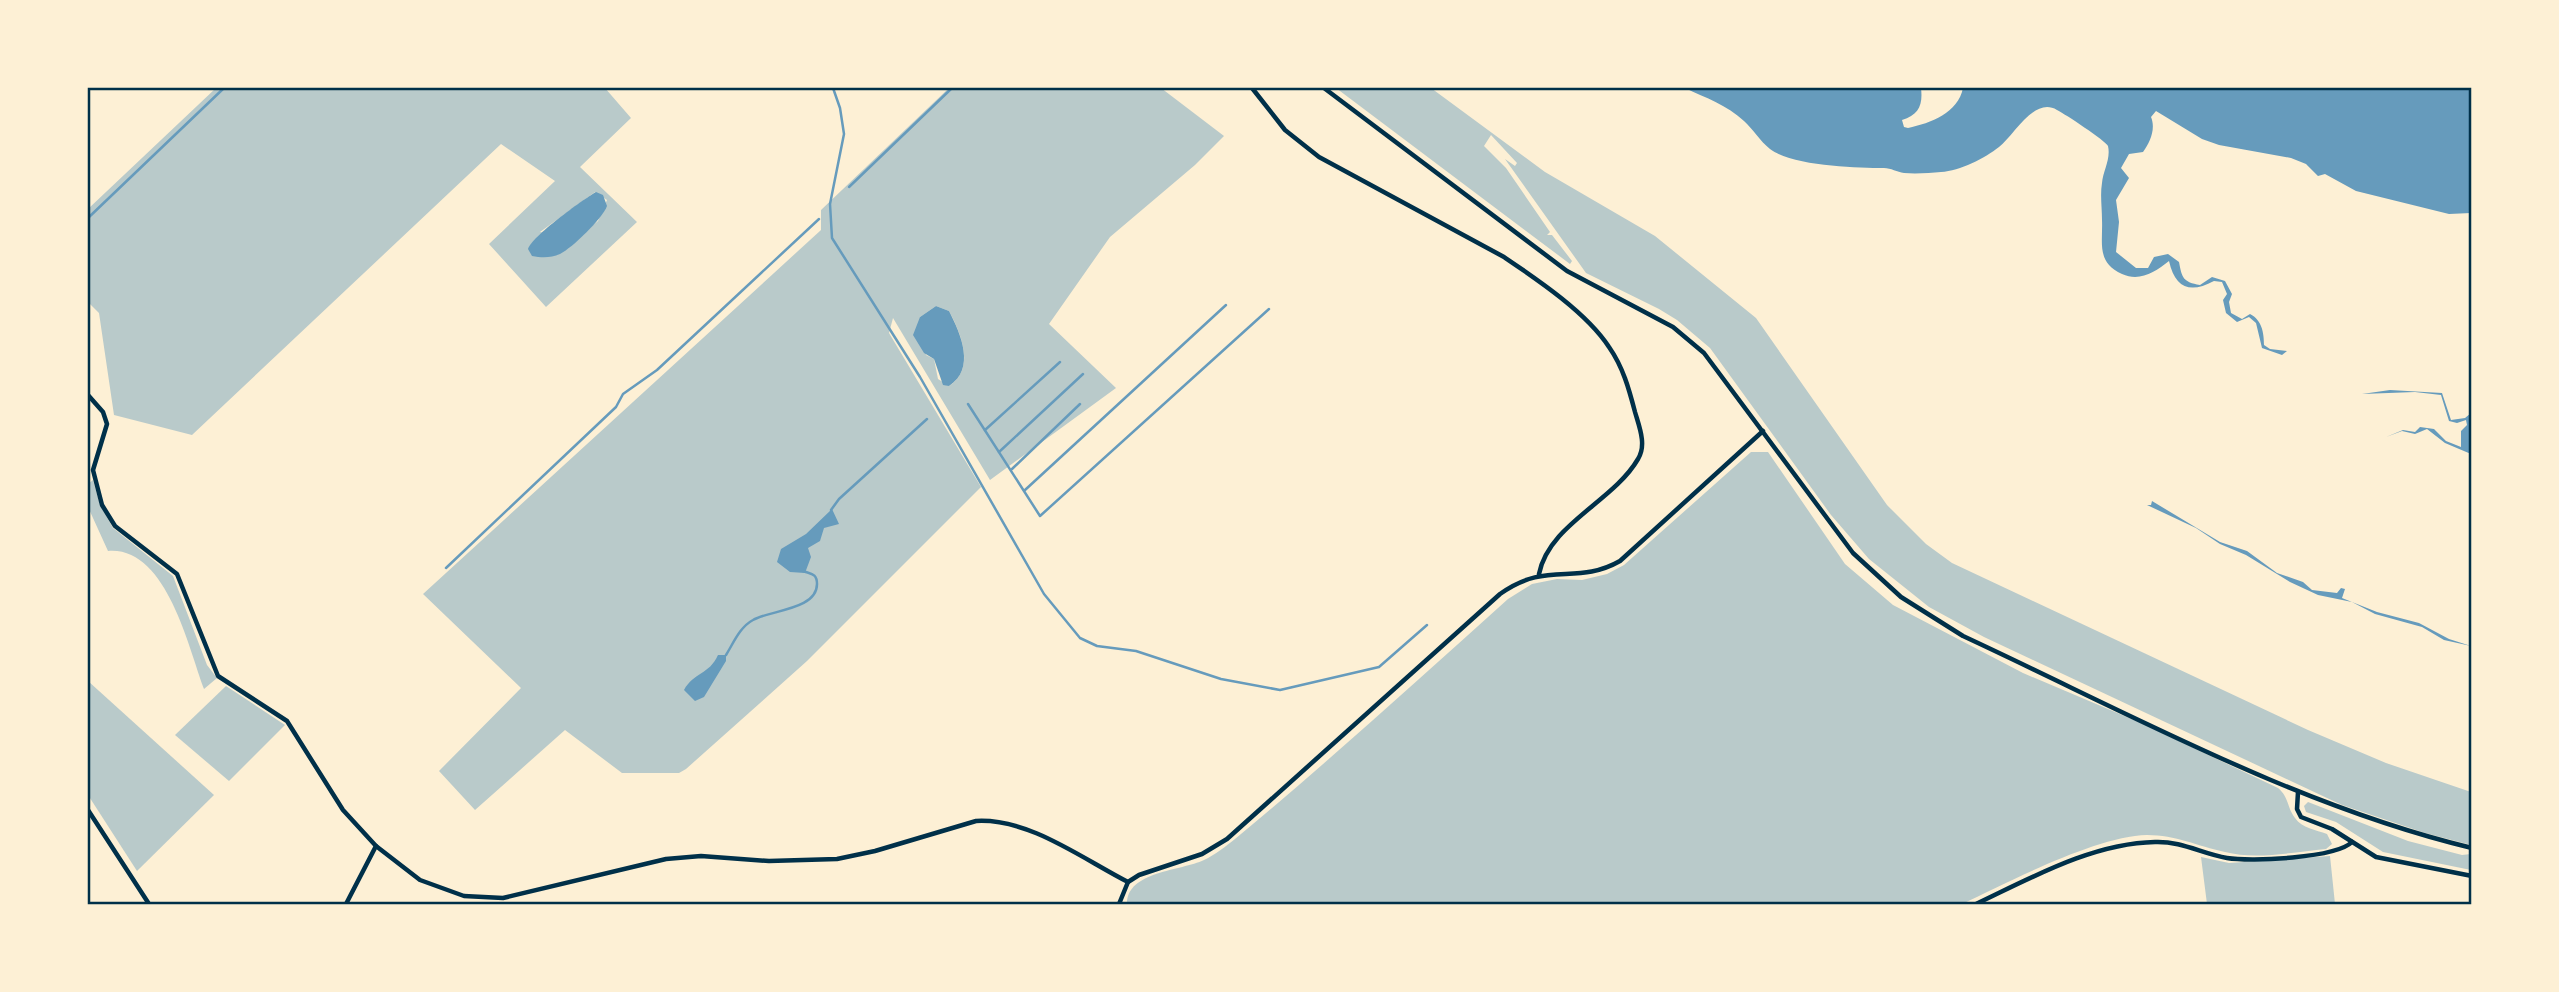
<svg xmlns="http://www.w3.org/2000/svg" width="2559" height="992" viewBox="0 0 2559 992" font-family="'Noto Sans',sans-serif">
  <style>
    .green { fill: #b9caca; fill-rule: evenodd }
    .water { fill: #669bbc }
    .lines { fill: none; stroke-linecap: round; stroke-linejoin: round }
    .stream { stroke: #669bbc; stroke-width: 2.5 }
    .minor { stroke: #003049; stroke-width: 4.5 }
    .neatline { fill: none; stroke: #003049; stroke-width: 2.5 }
  </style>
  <rect width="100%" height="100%" fill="#fdf0d5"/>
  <g class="green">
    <path d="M216 88H605L631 118 580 167 637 222 546 307 489 244 555 181 501 144 192 435 114 415 99 313 88 302V209ZM595 192 607 200 598 221 575 240 540 232Z"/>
    <path d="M949 88H1161L1224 136 1195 165 1110 237 1049 324 1116 388 990 480 893 318 889 333 981 487 807 661 686 769 679 773H622L565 730 475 810 439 771 521 688 423 594 821 230V210ZM936 306 949 311C961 333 976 369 949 386L938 379 934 359 926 355 920 317Z"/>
    <polygon points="1336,88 1431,88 1545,172 1655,236 1756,318 1887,505 1926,544 1952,563 2308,730 2386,763 2471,792 2471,845 2425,833 2342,805 1984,637 1929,607 1869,559 1831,515 1710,348 1677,320 1659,309 1586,273 1505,159 1515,166 1517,163 1491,135 1484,146 1506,168 1550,232 1547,235 1552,235 1572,261 1570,264"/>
    <path d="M1751 452H1768L1845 564 1893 605 2023 673 2141 723 2278 788C2289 797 2287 808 2295 818 2302 828 2316 830 2327 834L2332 844 2326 849C2294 852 2256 860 2225 852 2197 846 2176 835 2147 835 2096 836 2009 882 1962 904H1127C1127 871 1181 871 1204 860 1215 855 1226 846 1235 839 1329 761 1418 680 1508 599L1532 584 1557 579 1582 580 1607 574 1624 565Z"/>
    <path d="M93 480 100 505 113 528 173 576 207 665 217 678 204 689C188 646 166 546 108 551L88 507V484Z"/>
    <polygon points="88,681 214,795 137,871 88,795"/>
    <polygon points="226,686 285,725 229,781 175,735"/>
    <polygon points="2308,802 2408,841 2462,855 2471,854 2471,870 2383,852 2336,822 2306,812 2304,806"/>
    <polygon points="2330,856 2335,904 2207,904 2201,857 2229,863"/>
  </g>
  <g class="water">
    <path d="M1685 88H1921C1923 105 1919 115 1902 120L1904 127 1908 128C1931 123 1958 113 1963 88H2471V213L2449 214 2356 191 2325 174 2318 176 2306 164 2291 158 2219 145 2202 139 2156 111 2151 117C2156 129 2150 142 2143 152L2129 154 2121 168 2129 178 2116 200 2119 222 2116 252 2136 268H2148L2154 257 2168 254 2179 262C2182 278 2183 282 2200 285L2212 277 2225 281 2232 294 2229 302 2231 313 2242 319 2250 314C2262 320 2264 333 2264 345L2270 349 2287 351 2282 355 2262 348 2256 323 2249 317 2237 322 2226 313 2223 300 2227 294 2222 282 2214 281C2190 294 2175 288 2169 261 2155 272 2140 282 2122 274 2096 262 2103 243 2102 220 2102 207 2100 195 2102 183 2103 171 2111 159 2108 146 2106 141 2065 114 2057 110 2034 96 2014 136 1999 147 1985 158 1960 171 1941 172 1930 173 1916 174 1904 173 1897 172 1891 168 1884 168 1856 168 1792 166 1770 149 1760 141 1753 129 1744 121 1727 105 1706 98 1685 88Z"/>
    <path d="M596 192 603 195 607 206C603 218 572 248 560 254 551 258 542 258 532 256L528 249C531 237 582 200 596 192Z"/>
    <path d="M936 306 949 311C961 334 976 369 949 386L943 385 934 359 924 353 913 335 920 317Z"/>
    <polygon points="2390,390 2442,393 2451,420 2465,418 2471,413 2471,454 2445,443 2427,429 2415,434 2402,431 2386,437 2403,430 2415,432 2420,427 2434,429 2446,441 2461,447 2461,431 2467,425 2466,420 2457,423 2449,421 2441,395 2415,392 2362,394"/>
    <polygon points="2152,501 2220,542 2247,551 2277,573 2303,582 2312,590 2337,593 2341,588 2345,589 2342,598 2377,612 2419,623 2449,639 2471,646 2444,640 2422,627 2375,614 2352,602 2318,595 2290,582 2246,555 2220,544 2196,528 2147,505 2151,505"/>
    <polygon points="832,509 839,524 824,528 820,541 808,548 811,557 805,573 790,572 777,562 781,549 806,534"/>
    <path d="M718 655H726V661L704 697 695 701 684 690C694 672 709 675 718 655Z"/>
  </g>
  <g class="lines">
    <g class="stream">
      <polyline points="833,88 840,108 844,134 830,204 832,238 920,377 1044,594 1080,638 1097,646 1136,651 1221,679 1280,690 1379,667 1427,625"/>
      <polyline points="849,187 952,88"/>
      <polyline points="88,218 224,88"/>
      <polyline points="968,404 1040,516 1269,309"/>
      <polyline points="985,430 1060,362"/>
      <polyline points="999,452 1083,374"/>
      <polyline points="1012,469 1080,404"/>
      <polyline points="1025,490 1226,305"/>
      <polyline points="831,510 839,499 927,419"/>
      <polyline points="446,568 616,407 623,394 657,370 819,219"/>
      <path d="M726 655C734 642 740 627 753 620 770 610 817 610 817 584 817 573 811 574 803 571"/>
    </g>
    <g class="minor">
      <path d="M1252 88 1285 130 1319 157 1504 257C1538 280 1587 313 1609 347 1623 367 1629 389 1635 412 1639 426 1647 445 1638 459 1613 502 1549 524 1539 574"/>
      <path d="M1324 88 1567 271 1673 327 1704 353 1853 553 1901 597 1963 636C2127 712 2296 806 2472 848"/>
      <path d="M88 395 103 412 107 424 93 470 102 505 115 526 177 574 218 676 287 721 343 810 376 846 420 880 464 896 503 898 666 859 701 856 769 861 837 859 875 851 976 821C1029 818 1081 858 1128 882"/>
      <polyline points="2298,792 2297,809 2301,817 2332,829 2376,857 2472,876"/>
      <polyline points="88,810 149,904"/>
      <polyline points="346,904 376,846"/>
      <path d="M1119 904 1128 882 1139 875 1202 854 1227 839 1500 594C1547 560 1576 586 1620 561L1763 431"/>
      <path d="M1976 904C2031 878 2093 843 2155 842 2182 841 2202 854 2227 858 2251 862 2336 858 2352 842"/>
    </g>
  </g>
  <rect width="2559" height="992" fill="none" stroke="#fdf0d5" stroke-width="178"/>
  <rect x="89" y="89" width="2381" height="814" class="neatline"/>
</svg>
